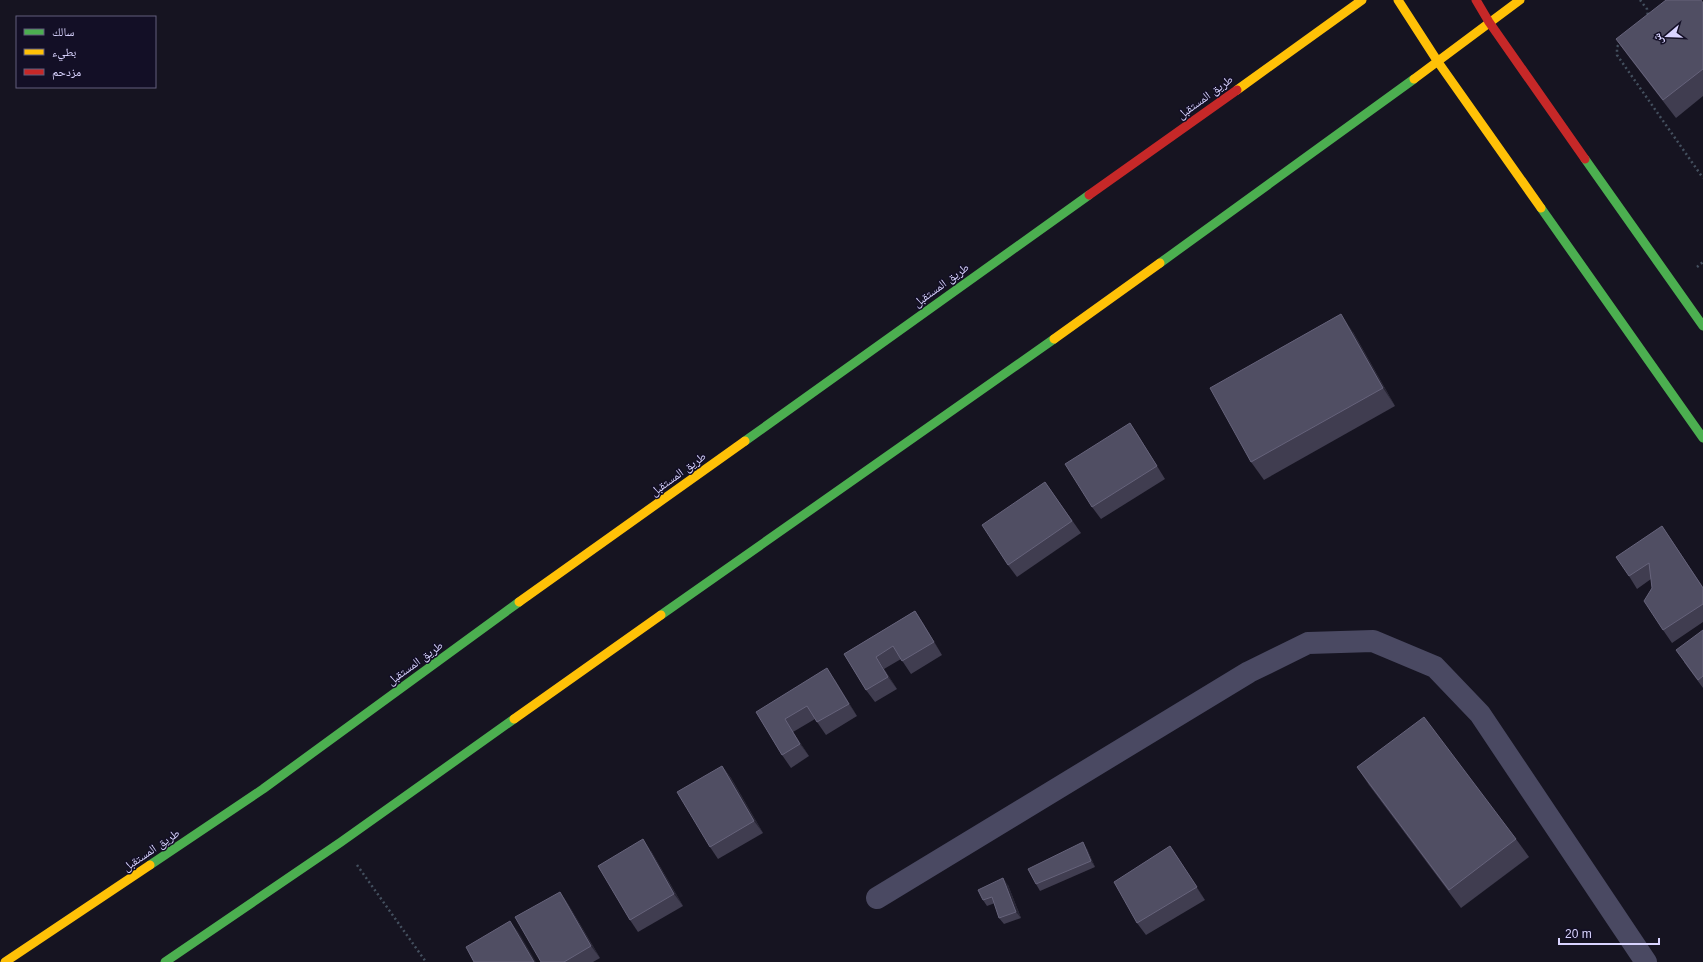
<svg xmlns="http://www.w3.org/2000/svg" width="1703" height="962" viewBox="0 0 1703 962" font-family="Arial,'Noto Naskh Arabic',sans-serif">
  <style>
    .lines { fill: none; stroke-linecap: round; stroke-linejoin: round }
    .path { stroke: #44505f; stroke-width: 2.5; stroke-dasharray: 2 3; stroke-linecap: butt }
    .street { stroke: #4a4962; stroke-width: 22 }
    .fast { stroke: #4caf50; stroke-width: 9 }
    .slow { stroke: #ffc107; stroke-width: 9 }
    .jam { stroke: #c62828; stroke-width: 9 }
    .wall { fill: #403d50 }
    .shaded-wall { fill: #282635 }
    .building { fill: #504e63; stroke: #66637b }
    .labels { text-anchor: middle; stroke-width: 3; stroke-linejoin: round; paint-order: stroke }
    .street-label { font-size: 12px; fill: #d9d4ff; stroke: #130f26 }
  </style>
  <rect width="100%" height="100%" fill="#161421"/>
  <g class="lines">
    <g class="path">
      <polyline points="1640,0 1647,9 1648,16"/>
      <polyline points="1621,41 1617,47 1617,55 1703,178"/>
      <polyline points="1697,267 1703,262"/>
      <polyline points="357,865 426,962"/>
    </g>
    <polyline class="street" points="877,898 1249,672 1308,643 1373,641 1435,667 1480,714 1646,962"/>
    <g class="fast">
      <polyline points="1585,159 1703,326"/>
      <polyline points="1541,208 1703,438"/>
      <polyline points="1160,263 1414,79"/>
      <polyline points="745,441 1089,195"/>
      <polyline points="661,615 1054,339"/>
      <polyline points="150,865 263,789 519,602"/>
      <polyline points="165,962 341,842 514,719"/>
    </g>
    <g class="slow">
      <polyline points="1398,0 1438,62 1541,208"/>
      <polyline points="1414,79 1520,0"/>
      <polyline points="1237,90 1362,0"/>
      <polyline points="1054,339 1160,263"/>
      <polyline points="519,602 745,441"/>
      <polyline points="514,719 661,615"/>
      <polyline points="5,962 150,865"/>
    </g>
    <g class="jam">
      <polyline points="1476,0 1489,22 1585,159"/>
      <polyline points="1089,195 1237,90"/>
    </g>
  </g>
  <g class="wall">
    <polygon points="1703,3 1703,96 1676,118 1629,57 1616,39"/>
    <polygon points="1353,332 1395,406 1264,480 1251,462"/>
    <polygon points="1130,423 1138,435 1165,479 1101,519 1092,507"/>
    <polygon points="1045,482 1081,533 1017,577 1008,565"/>
    <polygon points="1662,526 1703,587 1703,622 1672,643 1663,630 1652,588 1651,579 1637,589 1629,576"/>
    <polygon points="915,611 923,623 942,655 911,674 901,659 884,669 897,689 875,702 866,690 844,654"/>
    <polygon points="1703,630 1703,688 1684,662"/>
    <polygon points="835,680 857,716 826,735 815,719 793,732 809,756 791,768 782,755 756,712"/>
    <polygon points="722,766 731,778 763,833 718,859 710,847"/>
    <polygon points="1357,767 1516,839 1529,857 1461,908 1369,785"/>
    <polygon points="1170,846 1205,900 1146,935 1137,923"/>
    <polygon points="1087,849 1095,867 1040,891 1036,884"/>
    <polygon points="651,851 683,906 638,932 630,920"/>
    <polygon points="1008,885 1021,918 1004,924 999,918 995,903 987,906 983,900"/>
    <polygon points="560,892 568,904 600,958 593,962 541,962"/>
  </g>
  <g class="shaded-wall">
    <polygon points="1341,314 1353,332 1395,406 1383,388"/>
    <polygon points="1130,423 1138,435 1165,479 1157,466"/>
    <polygon points="915,611 923,623 942,655 934,642"/>
    <polygon points="876,657 884,669 897,689 888,677"/>
    <polygon points="827,668 835,680 857,716 849,704"/>
    <polygon points="785,719 793,732 809,756 800,744"/>
    <polygon points="722,766 731,778 763,833 754,821"/>
    <polygon points="643,839 651,851 683,906 674,894"/>
    <polygon points="1083,842 1087,849 1095,867 1091,861"/>
    <polygon points="1170,846 1178,859 1205,900 1197,887"/>
    <polygon points="1003,878 1008,885 1021,918 1016,912"/>
    <polygon points="560,892 568,904 600,958 591,946"/>
    <polygon points="510,921 519,933 536,962 534,962"/>
  </g>
  <g class="building">
    <polygon points="1666,0 1701,0 1703,3 1703,69 1663,100 1616,39"/>
    <polygon points="1341,314 1383,388 1251,462 1210,388"/>
    <polygon points="1130,423 1157,466 1092,507 1065,464"/>
    <polygon points="1045,482 1072,521 1008,565 982,525"/>
    <polygon points="1662,526 1703,588 1703,604 1663,630 1644,601 1652,588 1649,563 1629,576 1616,557"/>
    <polygon points="915,611 934,642 902,661 893,646 876,657 888,677 866,690 844,654"/>
    <polygon points="1703,630 1703,676 1698,680 1676,650"/>
    <polygon points="827,668 849,704 817,722 807,706 785,719 800,744 782,755 756,712"/>
    <polygon points="1424,717 1516,839 1449,890 1357,767"/>
    <polygon points="722,766 754,821 710,847 677,792"/>
    <polygon points="643,839 674,894 630,920 598,866"/>
    <polygon points="1083,842 1091,861 1036,884 1028,869"/>
    <polygon points="1170,846 1197,887 1137,923 1114,882"/>
    <polygon points="1003,878 1016,912 999,918 992,897 983,900 978,890"/>
    <polygon points="560,892 591,946 564,962 541,962 515,917"/>
    <polygon points="510,921 534,962 474,962 466,947"/>
  </g>
  <g class="labels">
    <g class="street-label">
      <text transform="translate(1205 97) rotate(-36)" y="4">طريق المستقبل</text>
      <text transform="translate(941 285) rotate(-36)" y="4">طريق المستقبل</text>
      <text transform="translate(678 474) rotate(-36)" y="4">طريق المستقبل</text>
      <text transform="translate(415 663) rotate(-36)" y="4">طريق المستقبل</text>
      <text transform="translate(151 850) rotate(-34)" y="4">طريق المستقبل</text>
    </g>
  </g>
  <rect x="16" y="16" width="140" height="72" fill="#130f26" stroke="#625e7d"/>
  <rect x="24" y="29" width="20" height="6" fill="#4caf50" stroke="#625e7d"/>
  <text x="52" y="36" font-size="12" fill="#d9d4ff">سالك</text>
  <rect x="24" y="49" width="20" height="6" fill="#ffc107" stroke="#625e7d"/>
  <text x="52" y="56" font-size="12" fill="#d9d4ff">بطيء</text>
  <rect x="24" y="69" width="20" height="6" fill="#c62828" stroke="#625e7d"/>
  <text x="52" y="76" font-size="12" fill="#d9d4ff">مزدحم</text>
  <g transform="translate(1667 36) rotate(251)" stroke="#130f26" stroke-width="3" paint-order="stroke">
  <path d="M0-3L7 15L0 10L-7 15Z" fill="#d9d4ff"/>
  <text y="-6" font-size="11" font-weight="bold" text-anchor="middle" fill="#d9d4ff">ش</text>
  </g>
  <path d="M1559 938v6h100v-6" fill="none" stroke="#d9d4ff" stroke-width="2"/>
  <text x="1565" y="938" font-size="12" fill="#d9d4ff" stroke="#130f26" stroke-width="3" paint-order="stroke">20 m</text>
</svg>
